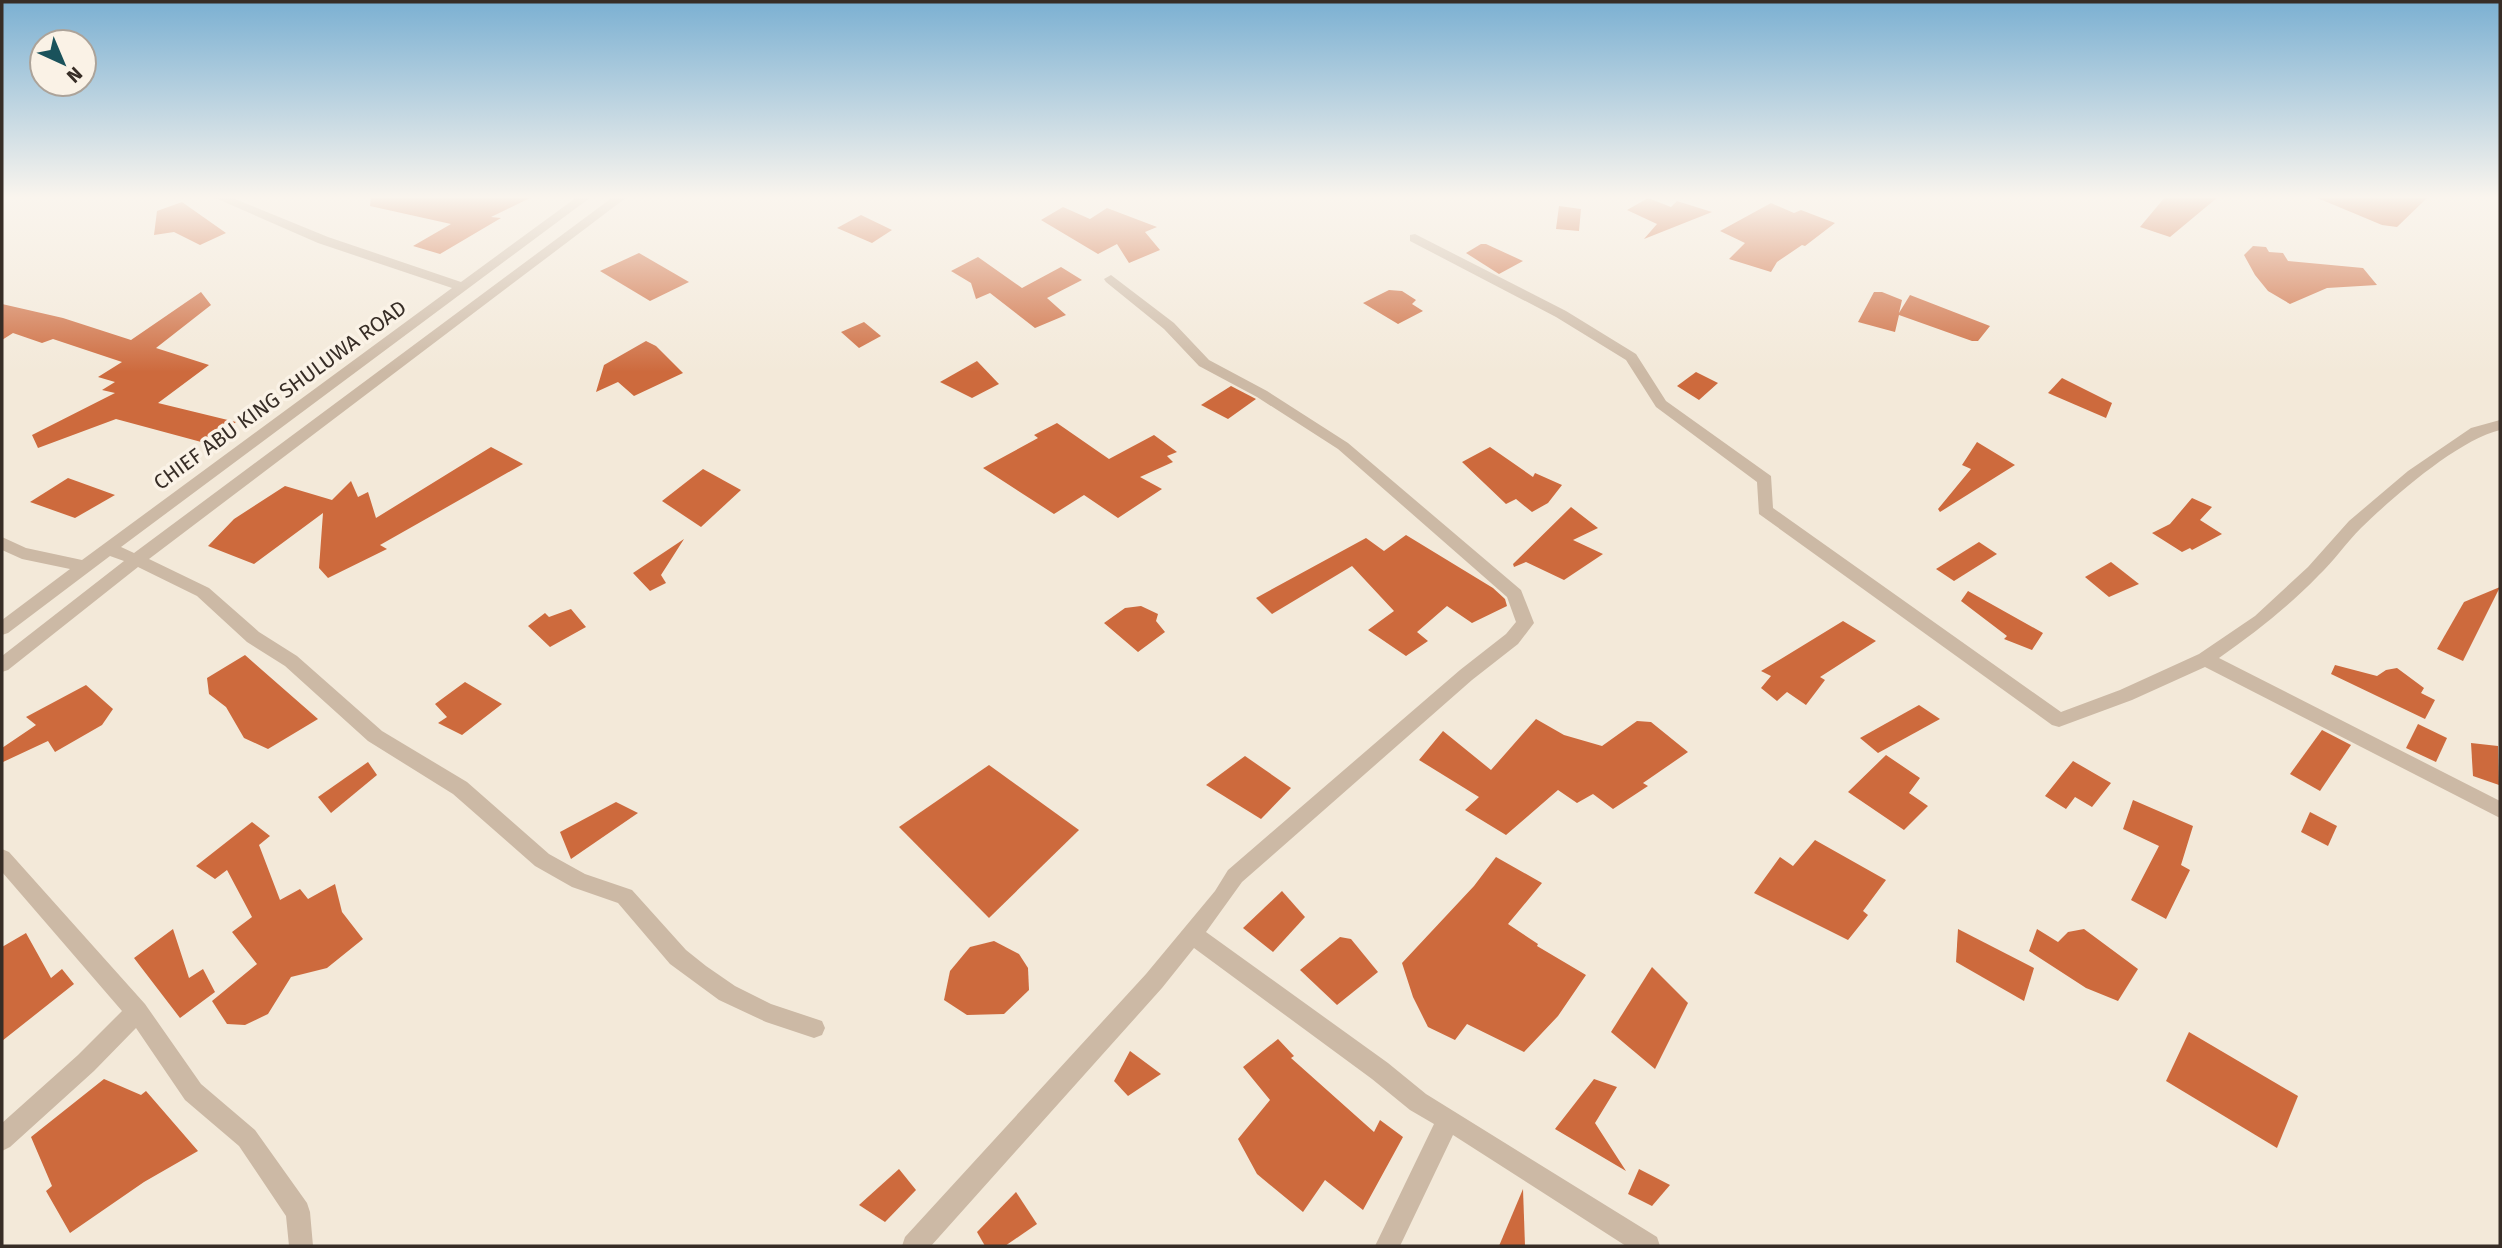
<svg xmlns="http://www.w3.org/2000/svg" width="2502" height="1248" viewBox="0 0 2502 1248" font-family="'Fira Sans',sans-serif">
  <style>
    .building { fill: #cd6a3d }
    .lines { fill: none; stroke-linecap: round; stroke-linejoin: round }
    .minor { fill: #ccb9a5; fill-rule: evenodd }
    .labels { text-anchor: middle; stroke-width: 7; stroke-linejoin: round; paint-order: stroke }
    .street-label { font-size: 21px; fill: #372d26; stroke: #faf2e6 }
  </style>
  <rect width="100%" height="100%" fill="#f3e9d9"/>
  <g class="building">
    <polygon points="371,197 532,197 491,217 501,218 440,254 413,246 451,224 370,206"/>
    <polygon points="2165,197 2218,197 2170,237 2140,227"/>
    <polygon points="2315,197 2428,197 2397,227 2382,225"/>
    <polygon points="1648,198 1671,207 1677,201 1712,212 1644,239 1657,224 1627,210"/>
    <polygon points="182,202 226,233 200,245 174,232 154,235 157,211"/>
    <polygon points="1771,203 1794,213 1801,210 1835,223 1805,246 1802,245 1777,262 1771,272 1729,259 1745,243 1720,231"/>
    <polygon points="1559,206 1581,209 1579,231 1556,229"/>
    <polygon points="1063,207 1090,219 1107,208 1157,227 1145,232 1160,250 1129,263 1117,244 1098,254 1041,220"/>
    <polygon points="861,215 892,230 872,243 837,228"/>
    <polygon points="1481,244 1486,244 1523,261 1499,274 1466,253"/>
    <polygon points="2253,246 2266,247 2269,252 2283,253 2288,261 2363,268 2377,285 2327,288 2290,304 2268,291 2255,275 2244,255"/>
    <polygon points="639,253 689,282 650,301 600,271"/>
    <polygon points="978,257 1022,288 1061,267 1082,280 1047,298 1066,315 1035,328 990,293 976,299 971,283 951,271"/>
    <polygon points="1389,290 1402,291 1416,300 1412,304 1423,311 1398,324 1363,303"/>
    <polygon points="201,292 211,305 156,348 209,365 158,403 236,422 205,443 116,419 38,448 32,435 115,393 102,390 115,382 98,377 122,362 53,339 42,343 13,333 2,340 2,304 63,318 131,340"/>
    <polygon points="1874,292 1882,292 1902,300 1899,313 1910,295 1990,326 1978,341 1972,341 1899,315 1895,332 1858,322"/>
    <polygon points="864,322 881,336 859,348 841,332"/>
    <polygon points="646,341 656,346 683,373 634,396 618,382 596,392 604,365"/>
    <polygon points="977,361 999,384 972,398 940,382"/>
    <polygon points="1696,372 1718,383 1699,400 1677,386"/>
    <polygon points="2062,378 2112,403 2106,418 2048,393"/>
    <polygon points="1231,386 1256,399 1228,419 1201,405"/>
    <polygon points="1057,423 1109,459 1154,435 1177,452 1167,456 1173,462 1140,477 1162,489 1118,518 1084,495 1054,514 983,468 1038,438 1034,435"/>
    <polygon points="1977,442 2015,465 1940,512 1938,509 1971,469 1962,465"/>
    <polygon points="491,447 523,464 380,545 387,549 328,578 319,568 323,513 254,564 208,546 234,519 285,486 332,500 351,481 358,497 368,492 376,518"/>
    <polygon points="1490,447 1533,477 1535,473 1562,485 1548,503 1532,512 1516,499 1506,504 1462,462"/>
    <polygon points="703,469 741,490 701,527 662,501"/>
    <polygon points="68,478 115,495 75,518 30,502"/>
    <polygon points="2192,498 2212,507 2200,520 2222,534 2192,550 2190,548 2182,552 2152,533 2170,524"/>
    <polygon points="1571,507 1598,528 1573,540 1603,554 1564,580 1526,562 1514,567 1513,564"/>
    <polygon points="1406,535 1493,588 1505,599 1507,606 1472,623 1447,606 1417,632 1428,641 1406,656 1368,630 1394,611 1352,566 1272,614 1256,598 1366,538 1384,551"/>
    <polygon points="684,539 661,575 666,583 650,591 633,573"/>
    <polygon points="1979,542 1997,554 1954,581 1936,569"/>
    <polygon points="2111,562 2139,584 2109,597 2085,577"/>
    <polygon points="2500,587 2463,661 2437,649 2464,602"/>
    <polygon points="1968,591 2043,633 2032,650 2004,639 2007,636 1961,601"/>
    <polygon points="1141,606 1158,614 1156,621 1165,632 1138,652 1104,623 1125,608"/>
    <polygon points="571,609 586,627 550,647 528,626 545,613 549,617"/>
    <polygon points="1843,621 1876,641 1820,677 1825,680 1806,705 1787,692 1777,701 1761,688 1771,676 1761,671"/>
    <polygon points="245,655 318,719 268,749 244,738 226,707 209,694 207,678"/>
    <polygon points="2335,665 2377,676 2386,670 2397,668 2424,688 2421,693 2435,700 2425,719 2331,674"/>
    <polygon points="465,682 502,704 462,735 438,723 447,717 435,704"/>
    <polygon points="86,685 113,709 102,725 55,752 48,741 3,762 2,748 36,725 26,717"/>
    <polygon points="1919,705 1940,719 1878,753 1860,738"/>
    <polygon points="1536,719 1564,735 1602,746 1637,721 1651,722 1688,752 1643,783 1648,786 1613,809 1593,794 1577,803 1558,790 1506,835 1465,810 1479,797 1419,760 1443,731 1491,770"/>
    <polygon points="2418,724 2447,738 2436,762 2406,748"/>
    <polygon points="2322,730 2351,745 2320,791 2290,774"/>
    <polygon points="2471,743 2498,746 2499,785 2473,776"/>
    <polygon points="1886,755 1920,778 1909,793 1928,806 1904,830 1848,792"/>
    <polygon points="1245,756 1291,788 1261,819 1206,785"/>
    <polygon points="2073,761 2111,783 2092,807 2075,797 2066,809 2045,796"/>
    <polygon points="368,762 377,775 331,813 318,797"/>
    <polygon points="989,765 1079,830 989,918 899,827"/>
    <polygon points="2133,800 2193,826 2181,865 2190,870 2166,919 2131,900 2159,846 2123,829"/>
    <polygon points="616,802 638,813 571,859 560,832"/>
    <polygon points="2310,812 2337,826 2328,846 2301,832"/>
    <polygon points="252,822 270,836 259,845 280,900 300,889 308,899 335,884 342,912 363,939 327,968 291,977 268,1014 245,1025 227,1024 212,1001 257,964 232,932 252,917 227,870 215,879 196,866"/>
    <polygon points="1815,840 1886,880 1863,911 1868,915 1848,940 1754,893 1780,857 1793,866"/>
    <polygon points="1496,857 1542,883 1508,924 1538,944 1537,946 1586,975 1558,1016 1524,1052 1467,1024 1455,1040 1428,1027 1413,997 1402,963 1474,886"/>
    <polygon points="1282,891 1305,917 1273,952 1243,928"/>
    <polygon points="173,929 189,978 203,969 215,992 180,1018 134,958"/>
    <polygon points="1958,929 2034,968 2024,1001 1956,962"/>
    <polygon points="2037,929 2058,942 2068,932 2084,929 2138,969 2118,1001 2086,988 2029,951"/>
    <polygon points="26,933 51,978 62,969 74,984 2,1041 2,947"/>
    <polygon points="1340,937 1351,939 1378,972 1337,1005 1300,970"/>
    <polygon points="994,941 1019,954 1028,968 1029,990 1004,1014 967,1015 944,1000 950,971 970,947"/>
    <polygon points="1652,967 1688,1003 1655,1069 1611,1032"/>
    <polygon points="2189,1032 2298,1096 2277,1148 2166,1081"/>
    <polygon points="1278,1039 1294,1056 1291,1058 1374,1132 1380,1120 1403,1137 1363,1210 1325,1180 1303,1212 1257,1174 1238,1139 1270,1100 1243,1067"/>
    <polygon points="1130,1051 1161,1074 1128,1096 1114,1081"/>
    <polygon points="104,1079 141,1095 146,1091 198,1151 144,1182 70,1233 46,1191 52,1186 31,1137"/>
    <polygon points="1594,1079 1617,1087 1595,1123 1626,1171 1555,1129"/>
    <polygon points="899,1169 916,1190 885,1222 859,1205"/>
    <polygon points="1639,1169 1670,1185 1652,1206 1628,1194"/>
    <polygon points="1523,1189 1525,1246 1499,1246"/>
    <polygon points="1016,1192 1037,1224 1005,1246 985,1246 977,1232"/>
  </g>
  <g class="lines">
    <g class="minor">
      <polygon points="213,197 230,197 328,237 461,282 577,197 591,197 121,547 134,553 613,197 627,197 149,559 209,588 259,632 297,656 382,731 467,782 549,854 585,874 632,890 686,950 706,966 735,986 771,1004 822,1021 825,1028 822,1035 814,1038 766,1022 719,1000 670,964 618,903 572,887 535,866 453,794 368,741 285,666 247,642 197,596 138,567 8,670 2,672 2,656 124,561 110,556 8,633 2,635 2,620 70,569 22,559 2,550 2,537 26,548 82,560 452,288 318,243"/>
      <path d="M1415 234 1566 311 1636 354 1666 401 1771 476 1773 508 2061 712 2120 690 2199 654 2255 616 2308 567 2349 521 2408 471 2471 428 2500 420V430C2458 440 2393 497 2361 528 2346 543 2334 561 2318 576 2288 607 2255 633 2219 658L2500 801V818L2205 667 2132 700 2059 727 2052 725 1759 514 1757 482 1656 407 1626 360 1556 317 1410 241V235Z"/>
      <polygon points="1111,275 1174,323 1209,360 1267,391 1348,443 1521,590 1534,623 1518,644 1472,680 1242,882 1206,932 1388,1063 1426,1094 1657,1237 1660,1246 1626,1246 1453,1135 1400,1246 1375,1246 1434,1124 1410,1110 1372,1079 1194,948 1162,988 931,1246 902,1246 905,1237 1146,974 1215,891 1228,870 1460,670 1506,634 1516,622 1507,597 1338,449 1257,397 1199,366 1164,329 1106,282 1104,279"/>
      <polygon points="2,849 9,852 145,1004 201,1084 255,1130 307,1203 310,1212 313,1246 289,1246 286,1216 239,1146 185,1100 136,1028 94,1071 10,1147 2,1151 2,1123 78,1055 122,1011 2,872"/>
    </g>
  </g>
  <linearGradient id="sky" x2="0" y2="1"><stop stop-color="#7bb0d2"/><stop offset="0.53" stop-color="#faf5ee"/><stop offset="1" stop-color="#faf5ee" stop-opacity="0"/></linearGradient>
  <rect width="2502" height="372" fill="url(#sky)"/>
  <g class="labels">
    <g class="street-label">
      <text transform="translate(280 395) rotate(-36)" y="7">CHIEF ABU KING SHULUWA ROAD</text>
    </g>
  </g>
  <rect width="2502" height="1248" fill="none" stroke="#372d26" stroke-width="7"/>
  <g transform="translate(63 63) rotate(136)"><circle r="33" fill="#faf2e6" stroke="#aca399" stroke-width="2"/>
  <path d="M0-5L12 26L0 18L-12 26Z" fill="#1a525b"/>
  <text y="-10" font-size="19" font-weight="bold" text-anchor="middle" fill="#372d26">N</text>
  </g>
</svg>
